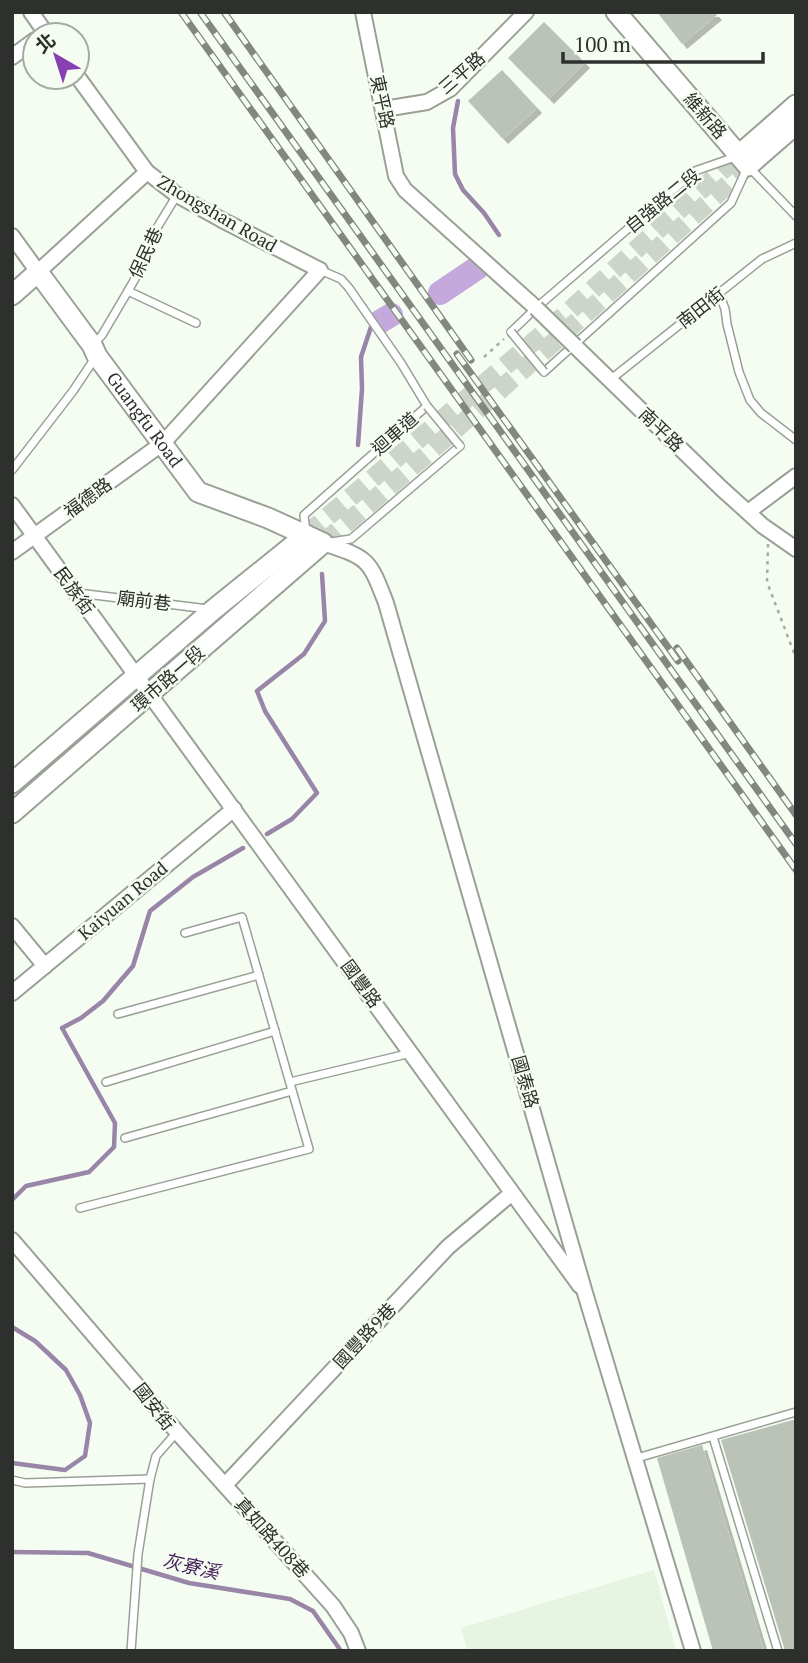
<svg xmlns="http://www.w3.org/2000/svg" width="808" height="1663" viewBox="0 0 808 1663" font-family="'PT Serif','Noto Sans TC',serif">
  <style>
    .built { fill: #e7f4e2 }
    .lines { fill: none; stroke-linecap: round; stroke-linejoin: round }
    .stream { stroke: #9885a7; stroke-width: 4.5 }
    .river { stroke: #c6a9dc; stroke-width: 24 }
    .building { fill: #bbc3b8; filter: url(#shadow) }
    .secondary-tunnel { stroke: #cdd4ca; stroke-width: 19; stroke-dasharray: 19 10; stroke-linecap: butt }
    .lane-casing { stroke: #99a096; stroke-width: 10 }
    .street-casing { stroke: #99a096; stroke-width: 18 }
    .secondary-casing { stroke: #99a096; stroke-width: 23 }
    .path { stroke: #a6aca4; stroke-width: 2.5; stroke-dasharray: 3.5 5; stroke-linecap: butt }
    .lane { stroke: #fff; stroke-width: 7 }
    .street { stroke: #fff; stroke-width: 14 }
    .secondary { stroke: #fff; stroke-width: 19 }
    .rail-casing { stroke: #828780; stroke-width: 7 }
    .rail { stroke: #f5fdf2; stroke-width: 4.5; stroke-dasharray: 13; stroke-linecap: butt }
    .lane-bridge-casing { stroke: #99a096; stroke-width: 10; stroke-linecap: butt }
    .street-bridge-casing { stroke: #99a096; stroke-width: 18; stroke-linecap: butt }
    .lane-bridge { stroke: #fff; stroke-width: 7 }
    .street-bridge { stroke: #fff; stroke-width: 14 }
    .labels { text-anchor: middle; stroke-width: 5; stroke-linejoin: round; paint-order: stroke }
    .street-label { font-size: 18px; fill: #2d302c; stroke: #f5fdf2 }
    .water-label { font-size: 19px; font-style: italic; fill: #421b58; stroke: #f5fdf2 }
  </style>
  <defs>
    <filter id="shadow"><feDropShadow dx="5" dy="5" stdDeviation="0" flood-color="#0004"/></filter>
  </defs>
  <rect width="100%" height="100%" fill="#f5fdf2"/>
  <polygon class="built" points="654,1570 676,1651 467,1651 461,1628"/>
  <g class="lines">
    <g class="stream">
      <polyline points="458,101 453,128 455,174 463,190 484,213 499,235"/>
      <polyline points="358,445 362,389 361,357 371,327"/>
      <polyline points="267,834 292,819 317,793 265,711 257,691 304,654 325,621 322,574"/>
      <polyline points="12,1200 26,1186 89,1172 114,1147 115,1123 62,1028 81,1018 103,1001 133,966 150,911 193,877 243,848"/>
      <polyline points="12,1327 35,1341 66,1370 80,1395 90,1423 85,1456 65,1470 12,1463"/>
      <polyline points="12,1552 88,1553 189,1583 290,1599 313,1611 341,1651"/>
    </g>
    <g class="river">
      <polyline points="440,293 477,268"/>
      <polyline points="381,321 391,315"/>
    </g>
  </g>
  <g class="building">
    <polygon points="657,12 714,12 717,15 682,44"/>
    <polygon points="544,22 585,63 549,99 508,58"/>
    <polygon points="502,70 537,108 503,139 468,101"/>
    <polygon points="796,1419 796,1651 785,1651 721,1440"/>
    <polygon points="702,1445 764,1651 713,1651 657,1458"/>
  </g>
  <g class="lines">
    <g class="secondary-tunnel">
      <polyline points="306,535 566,314 739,155"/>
      <path d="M323 543C468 421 608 294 748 166"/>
    </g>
    <defs>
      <g id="lane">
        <polyline points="128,291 196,323"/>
        <polyline points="719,293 725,309 727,324 739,372 750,400 761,413 796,440"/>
        <polyline points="511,332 536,308 695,171 738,156"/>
        <polyline points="93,345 102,335 128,291 145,261 144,249 177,195"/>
        <polyline points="544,372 731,203 748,166 796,216"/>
        <polyline points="610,380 762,259 796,243"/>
        <polyline points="12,470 73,391 95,358"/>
        <polyline points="306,533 304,515 427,406 401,363 349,288 341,279 320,270"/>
        <polyline points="331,542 351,539 460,446"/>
        <polyline points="78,593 208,609"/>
        <polyline points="118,1014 259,975"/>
        <polyline points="106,1082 275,1031"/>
        <polyline points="290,1082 411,1053"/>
        <polyline points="125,1138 292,1091"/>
        <polyline points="80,1208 309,1149 242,917 185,933"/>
        <polyline points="713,1437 778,1651"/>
        <polyline points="637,1458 796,1412"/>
        <polyline points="12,1480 25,1483 150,1479"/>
        <polyline points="131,1651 138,1554 150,1479 156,1456 177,1432"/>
      </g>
      <g id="street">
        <polyline points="31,12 47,35"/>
        <polyline points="363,12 396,176 405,190 536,308"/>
        <polyline points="12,57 35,40"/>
        <polyline points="384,109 427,102 450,89 526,12"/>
        <polyline points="12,236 38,272 147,172"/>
        <polyline points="575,346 721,488 763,526 796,549"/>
        <polyline points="12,505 580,1286"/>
        <polyline points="748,512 796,476"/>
        <path d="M323 543C369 558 369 559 386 603L585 1293 693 1651"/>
        <polyline points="12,552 163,443 320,270 222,220 177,195 147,172 77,76"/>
        <polyline points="12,926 45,966"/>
        <polyline points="12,993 234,809"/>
        <polyline points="12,1240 177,1432 333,1606 351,1633 358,1651"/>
        <polyline points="225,1485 448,1247 512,1193"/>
      </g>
      <g id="secondary">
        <polyline points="616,12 748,166 796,124"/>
        <polyline points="739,155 796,105"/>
        <path id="s1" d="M12 295 38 272 92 345 97 356 198 492 268 518 323 543 12 813"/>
        <polyline points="12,783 213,610 306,535"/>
      </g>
    </defs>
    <use href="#lane" class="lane-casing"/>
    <use href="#street" class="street-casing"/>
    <use href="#secondary" class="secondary-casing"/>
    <g class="path">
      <polyline points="484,357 504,339"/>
      <polyline points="768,544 767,582 796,658"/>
    </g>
    <use href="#lane" class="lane"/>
    <use href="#street" class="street"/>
    <use href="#secondary" class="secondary"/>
    <defs>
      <g id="rail">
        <polyline points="181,12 796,870"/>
        <polyline points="200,12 796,844"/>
        <polyline points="224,12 471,360"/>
        <polyline points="457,354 678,661"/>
        <polyline points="677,648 796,815"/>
      </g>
    </defs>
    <use href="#rail" class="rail-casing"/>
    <use href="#rail" class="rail"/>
    <defs>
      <g id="lane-bridge">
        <polyline points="511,332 544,372"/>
        <polyline points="427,406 460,446"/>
      </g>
      <polyline id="street-bridge" points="536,308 575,346"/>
    </defs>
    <use href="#lane-bridge" class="lane-bridge-casing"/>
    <use href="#street-bridge" class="street-bridge-casing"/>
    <use href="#lane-bridge" class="lane-bridge"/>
    <use href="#street-bridge" class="street-bridge"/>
  </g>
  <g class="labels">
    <g class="street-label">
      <text transform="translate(462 73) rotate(-41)" y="6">三平路</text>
      <text transform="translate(382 102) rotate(78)" y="6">東平路</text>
      <text transform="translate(705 116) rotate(49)" y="6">維新路</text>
      <text transform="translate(663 201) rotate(-39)" y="6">自強路二段</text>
      <text transform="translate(217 214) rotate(30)" y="6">Zhongshan Road</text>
      <text transform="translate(146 253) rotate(-65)" y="6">保民巷</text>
      <text transform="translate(701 308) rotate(-38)" y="6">南田街</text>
      <text dy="6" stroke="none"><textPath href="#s1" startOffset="217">Guangfu Road</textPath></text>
      <text transform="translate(661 430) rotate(44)" y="6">南平路</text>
      <text transform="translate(395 434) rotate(-41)" y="6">迴車道</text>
      <text transform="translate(88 498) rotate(-36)" y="6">福德路</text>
      <text transform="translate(74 591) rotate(54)" y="6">民族街</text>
      <text transform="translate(144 601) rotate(7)" y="6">廟前巷</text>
      <text transform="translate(168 679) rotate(-41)" y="6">環市路一段</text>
      <text transform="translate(123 901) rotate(-40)" y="6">Kaiyuan Road</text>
      <text transform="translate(361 984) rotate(54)" y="6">國豐路</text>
      <text transform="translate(525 1082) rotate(74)" y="6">國泰路</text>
      <text transform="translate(365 1336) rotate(-47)" y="6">國豐路9巷</text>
      <text transform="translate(154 1407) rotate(52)" y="6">國安街</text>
      <text transform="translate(272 1538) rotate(48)" y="6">真如路408巷</text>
    </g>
    <g class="water-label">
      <text transform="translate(191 1566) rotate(13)" y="7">灰寮溪</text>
    </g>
  </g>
  <rect width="808" height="1663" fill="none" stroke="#2d302c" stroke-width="28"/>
  <g transform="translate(56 56) rotate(321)"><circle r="33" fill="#f5fdf2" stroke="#a5aba3" stroke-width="2"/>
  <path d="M0-5L12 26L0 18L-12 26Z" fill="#883fb2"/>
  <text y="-10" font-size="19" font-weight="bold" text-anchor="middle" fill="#2d302c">北</text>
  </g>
  <path d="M563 52v10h200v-10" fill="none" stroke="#2d302c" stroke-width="3.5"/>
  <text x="574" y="52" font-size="21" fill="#2d302c" stroke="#f5fdf2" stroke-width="5" paint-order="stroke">100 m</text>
</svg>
